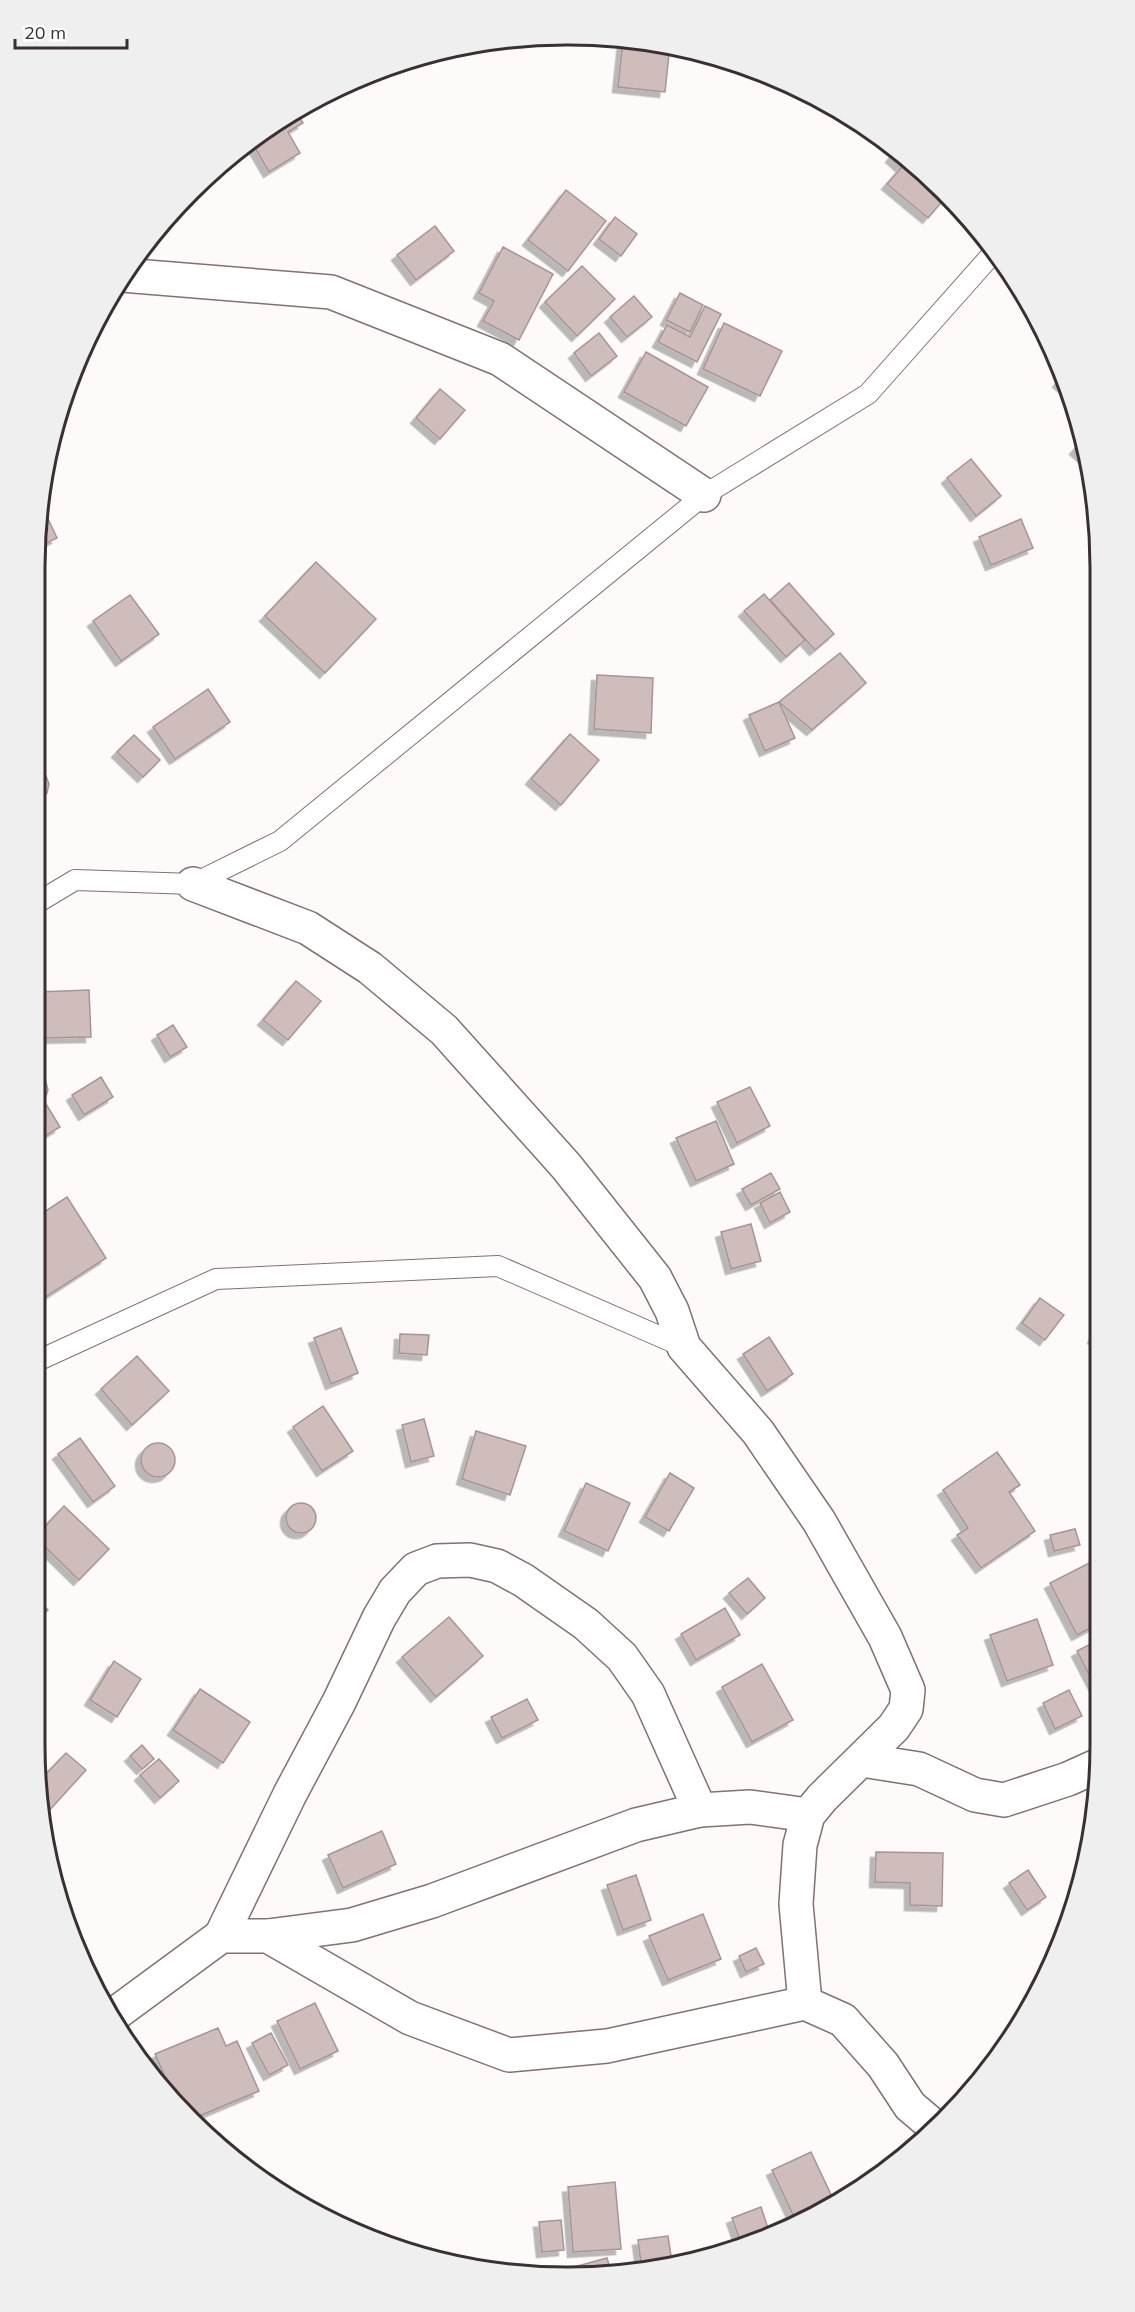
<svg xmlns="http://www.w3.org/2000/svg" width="1135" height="2312" viewBox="0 0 1135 2312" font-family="Mulish,sans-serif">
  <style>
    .building { fill: #cfbdbc; stroke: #a69594; stroke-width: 1.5; filter: url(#shadow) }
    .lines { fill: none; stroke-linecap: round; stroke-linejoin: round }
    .lane-casing { stroke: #817170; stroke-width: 22 }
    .street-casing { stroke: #817170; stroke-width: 36 }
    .lane { stroke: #fff; stroke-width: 20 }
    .street { stroke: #fff; stroke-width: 33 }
    .rim { fill: none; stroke: #393131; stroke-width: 3 }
  </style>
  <defs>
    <filter id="shadow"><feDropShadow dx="-5.5" dy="5.5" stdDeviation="0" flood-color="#0004"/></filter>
  </defs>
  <rect width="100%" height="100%" fill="#fefafa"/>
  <g class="building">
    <polygon points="623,40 670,45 665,92 618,87"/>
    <polygon points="296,111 303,123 288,132 300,153 269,172 251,141 272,124"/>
    <polygon points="897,150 945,198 928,218 887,184 902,167 891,157"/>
    <polygon points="566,190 606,221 568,271 528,240"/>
    <polygon points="615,217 637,234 621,256 599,239"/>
    <polygon points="435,226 454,251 416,280 397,255"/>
    <polygon points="503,247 553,274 519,340 483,321 494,301 479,293"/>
    <polygon points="582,266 615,299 577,336 545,302"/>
    <polygon points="680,293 703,305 690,332 666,320"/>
    <polygon points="634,296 652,317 627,337 610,317"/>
    <polygon points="705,306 721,314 697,362 658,342 667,325 690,337"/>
    <polygon points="724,323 782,351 760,396 703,369"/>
    <polygon points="599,333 617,356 591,376 574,353"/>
    <polygon points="646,352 708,387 686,426 624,392"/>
    <polygon points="1063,376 1067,389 1058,382"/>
    <polygon points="440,389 465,410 440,439 416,418"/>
    <polygon points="1081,442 1085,458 1075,449"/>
    <polygon points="971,459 1001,496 976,516 947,478"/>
    <polygon points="41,504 57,538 36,548"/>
    <polygon points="1021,519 1033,548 991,565 979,537"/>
    <polygon points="316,562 376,619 325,673 265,616"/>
    <polygon points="789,583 834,634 815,650 770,600"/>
    <polygon points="764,594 805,640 786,657 744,611"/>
    <polygon points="130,595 159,634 121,661 93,621"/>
    <polygon points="840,653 866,683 812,730 779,702"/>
    <polygon points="597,675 653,678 651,733 594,729"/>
    <polygon points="208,689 230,722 175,759 153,727"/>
    <polygon points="779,702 795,738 765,751 749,715"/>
    <polygon points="570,734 599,760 561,805 531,779"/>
    <polygon points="134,735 160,760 143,777 117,752"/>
    <polygon points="35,767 46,776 49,784 47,793 35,801"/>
    <polygon points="296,981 321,1001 288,1040 263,1020"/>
    <polygon points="89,990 91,1037 39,1038 37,992"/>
    <polygon points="173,1025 187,1047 170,1057 157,1035"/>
    <polygon points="35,1073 45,1079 48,1090 45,1099 37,1105 35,1105"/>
    <polygon points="101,1077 113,1097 84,1115 72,1095"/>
    <polygon points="750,1087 770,1126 737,1143 717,1102"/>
    <polygon points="46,1104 60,1127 35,1142 35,1111"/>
    <polygon points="716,1121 734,1164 696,1181 676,1138"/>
    <polygon points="771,1173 780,1189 751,1205 742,1189"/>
    <polygon points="780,1192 790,1212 770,1223 760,1203"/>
    <polygon points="67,1197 106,1258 41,1300 35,1291 35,1218"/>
    <polygon points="751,1224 761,1261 731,1269 721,1232"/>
    <polygon points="1040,1298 1064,1315 1045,1340 1022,1323"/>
    <polygon points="341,1328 358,1373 331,1384 314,1338"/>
    <polygon points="1099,1328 1099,1342 1093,1338"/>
    <polygon points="400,1334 429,1335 427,1355 399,1353"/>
    <polygon points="769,1337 793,1374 767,1391 743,1354"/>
    <polygon points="137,1356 169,1391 132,1425 101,1389"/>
    <polygon points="323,1406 353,1451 322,1471 293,1427"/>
    <polygon points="424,1419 434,1456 411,1462 402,1425"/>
    <polygon points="476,1431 526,1446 510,1495 462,1479"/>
    <polygon points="80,1438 115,1486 93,1502 58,1454"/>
    <circle cx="158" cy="1460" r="17"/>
    <polygon points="997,1452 1020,1485 1009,1492 1035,1531 981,1568 957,1535 968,1528 943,1490"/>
    <polygon points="670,1473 694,1488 669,1531 645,1517"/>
    <polygon points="586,1483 630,1503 608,1551 564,1531"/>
    <circle cx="301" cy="1518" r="15"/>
    <polygon points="64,1506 109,1549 79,1580 35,1537"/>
    <polygon points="1075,1529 1080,1545 1054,1551 1050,1535"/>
    <polygon points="1097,1559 1100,1566 1100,1623 1077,1635 1050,1583"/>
    <polygon points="748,1578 765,1598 747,1614 729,1593"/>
    <polygon points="35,1596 48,1610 35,1622"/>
    <polygon points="725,1608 740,1635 696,1660 681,1634"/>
    <polygon points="449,1617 483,1656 436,1697 402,1657"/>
    <polygon points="1037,1619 1053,1665 1007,1681 990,1635"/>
    <polygon points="1100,1639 1100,1696 1077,1651"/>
    <polygon points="114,1661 141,1679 117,1717 90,1700"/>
    <polygon points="762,1664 793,1720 752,1742 722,1687"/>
    <polygon points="200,1689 250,1722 223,1763 173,1730"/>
    <polygon points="1069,1690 1082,1716 1055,1729 1043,1703"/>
    <polygon points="527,1699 538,1720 502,1738 491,1717"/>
    <polygon points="142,1745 154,1759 142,1769 130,1756"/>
    <polygon points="66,1753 86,1770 47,1813 40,1780"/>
    <polygon points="159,1759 179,1781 160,1798 140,1775"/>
    <polygon points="382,1831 396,1864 343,1888 328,1855"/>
    <polygon points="876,1852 943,1853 942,1906 910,1905 910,1883 875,1882"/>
    <polygon points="1028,1870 1046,1897 1027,1910 1009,1883"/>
    <polygon points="636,1875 651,1920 623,1930 607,1885"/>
    <polygon points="703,1914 721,1959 668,1980 649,1936"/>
    <polygon points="756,1948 764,1964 746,1972 739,1956"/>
    <polygon points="315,2003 338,2051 300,2069 277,2021"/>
    <polygon points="218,2028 226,2046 237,2041 259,2091 192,2119 176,2102 155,2054"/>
    <polygon points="271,2033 288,2065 269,2075 252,2043"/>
    <polygon points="811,2152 833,2199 794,2217 772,2170"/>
    <polygon points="237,2154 244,2165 232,2157"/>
    <polygon points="615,2182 621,2249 573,2252 568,2187"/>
    <polygon points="761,2207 768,2228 739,2238 732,2218"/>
    <polygon points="561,2220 564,2250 542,2252 539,2222"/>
    <polygon points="668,2236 672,2262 642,2271 638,2240"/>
    <polygon points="607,2258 611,2272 571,2271 570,2268"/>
  </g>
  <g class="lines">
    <defs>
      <g id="lane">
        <polyline points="35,904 75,880 193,884 280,841 704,495 868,394 995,251"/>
        <polyline points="35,1362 216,1279 498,1266 684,1347"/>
      </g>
      <g id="street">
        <polyline points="122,275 331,292 500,359 704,495"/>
        <polyline points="193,884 308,928 370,968 444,1030 566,1166 655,1278 672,1311 684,1347 758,1432 819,1521 885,1637 908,1690 906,1709 894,1727 822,1798 808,1815 800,1845 796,1904 805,2003 843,2020 883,2065 910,2106 936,2128"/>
        <polyline points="862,1760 919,1769 975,1795 1004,1800 1068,1779 1099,1765"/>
        <polyline points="221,1936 290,1794 339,1702 379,1618 395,1591 416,1569 437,1561 470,1560 497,1566 523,1580 586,1624 622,1657 648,1694 700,1810"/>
        <polyline points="268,1936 352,1925 432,1901 636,1825 700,1810 750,1807 808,1815"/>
        <polyline points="115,2014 221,1936 268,1936 410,2018 509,2055 607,2046 805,2003"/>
      </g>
    </defs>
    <use href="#lane" class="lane-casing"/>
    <use href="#street" class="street-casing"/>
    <use href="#lane" class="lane"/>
    <use href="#street" class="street"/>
  </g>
  <path d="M0 0H1135V2312H0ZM567 45H568A522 522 0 0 1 1090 567V1745A522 522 0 0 1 568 2267H567A522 522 0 0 1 45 1745V567A522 522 0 0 1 567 45Z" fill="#efefef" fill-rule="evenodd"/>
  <path class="rim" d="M567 45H568A522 522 0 0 1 1090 567V1745A522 522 0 0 1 568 2267H567A522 522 0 0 1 45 1745V567A522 522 0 0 1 567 45Z"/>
  <path d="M15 39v9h112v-9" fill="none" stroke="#393131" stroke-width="3"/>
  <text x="24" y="39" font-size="18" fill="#393131" stroke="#ffffff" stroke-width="4.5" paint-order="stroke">20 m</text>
</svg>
